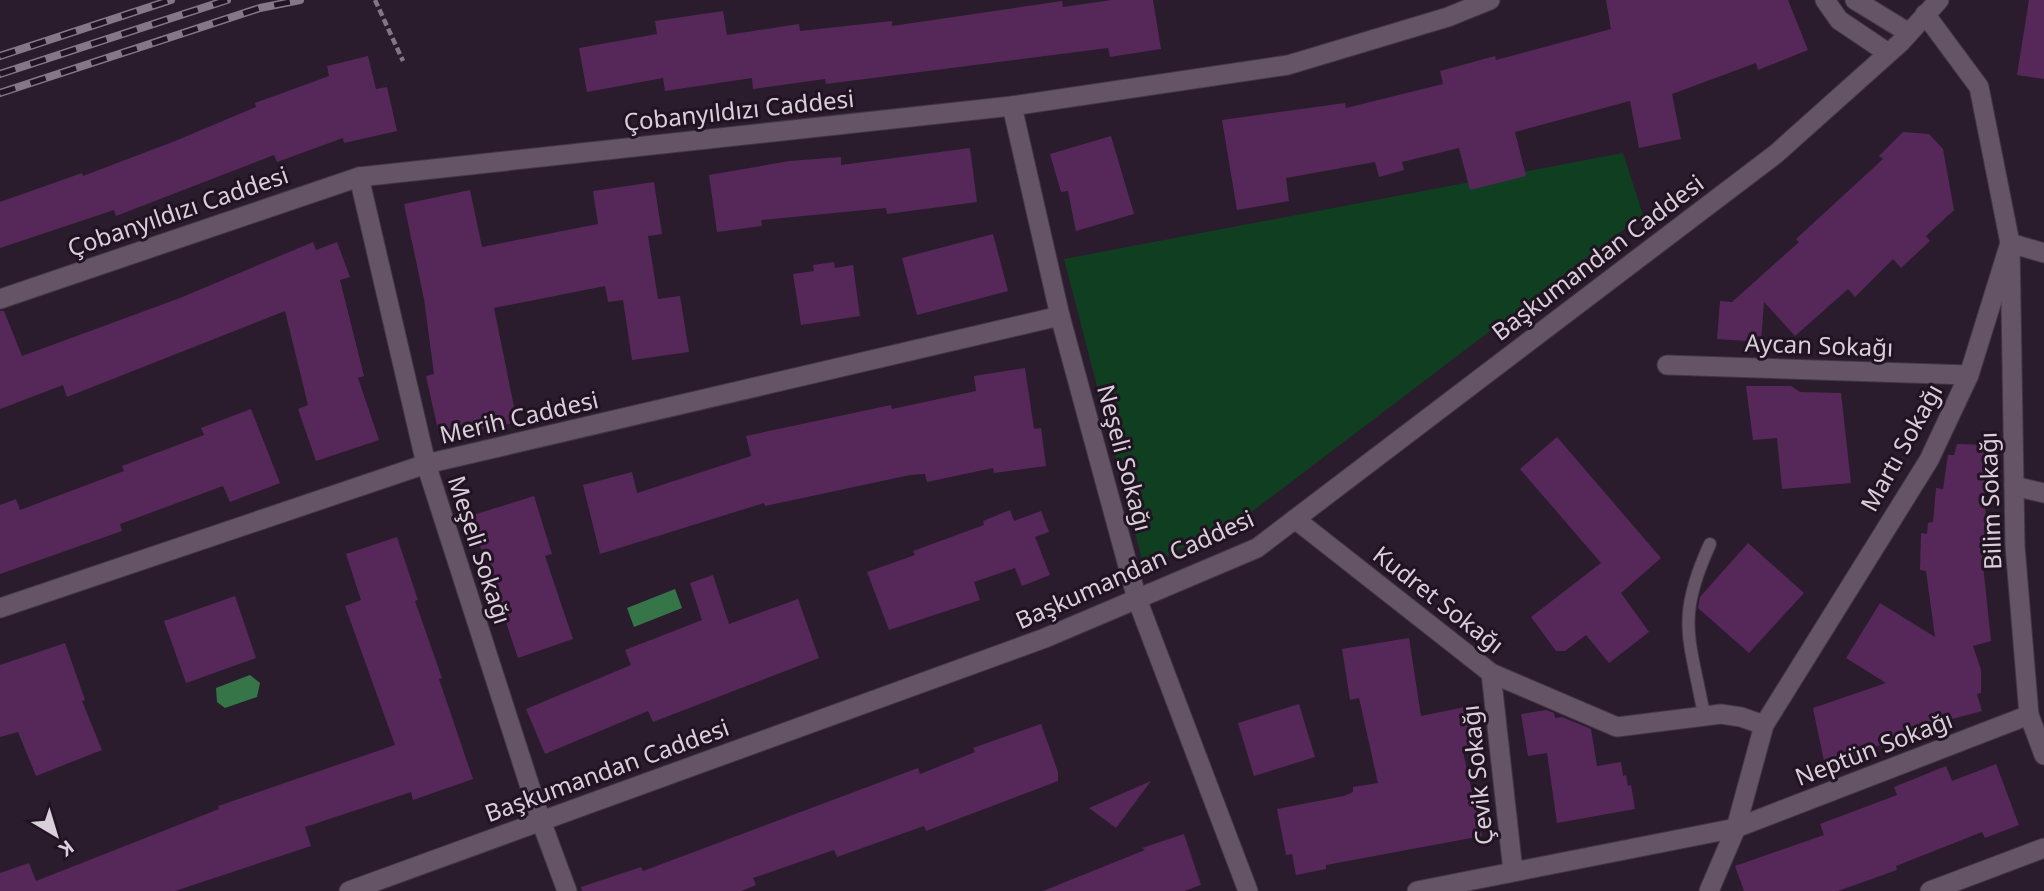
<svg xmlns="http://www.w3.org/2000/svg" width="2044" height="891" viewBox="0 0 2044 891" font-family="'Noto Sans',sans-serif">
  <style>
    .green { fill: #0f3f20 }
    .water { fill: #357548 }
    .building { fill: #552859 }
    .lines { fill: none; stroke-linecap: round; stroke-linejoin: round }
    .service-casing { stroke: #433644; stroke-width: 14 }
    .minor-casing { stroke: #433644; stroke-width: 21 }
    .tertiary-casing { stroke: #433644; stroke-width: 21 }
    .path { stroke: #827683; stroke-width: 4.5; stroke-dasharray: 7 3.5; stroke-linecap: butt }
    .service { stroke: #645466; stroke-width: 12 }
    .minor { stroke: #645466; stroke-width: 19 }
    .tertiary { stroke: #645466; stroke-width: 19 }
    .rail-casing { stroke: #847886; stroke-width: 8 }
    .rail { stroke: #211322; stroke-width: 5; stroke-dasharray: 16; stroke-linecap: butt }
    .labels { text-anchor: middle; stroke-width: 6; stroke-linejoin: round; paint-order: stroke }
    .street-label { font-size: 24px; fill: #d9cfda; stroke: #211322 }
  </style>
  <rect width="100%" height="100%" fill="#2a1c2c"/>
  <polygon class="green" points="1623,153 1643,215 1241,520 1144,567 1064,259"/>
  <g class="water">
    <polygon points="675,589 682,608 634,627 627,608"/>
    <polygon points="250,675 260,683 257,697 225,708 217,702 216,688"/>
  </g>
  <g class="building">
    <polygon points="1112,0 1153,0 1161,49 1110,57 1108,48 826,84 825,79 753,89 752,78 665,91 663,78 587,92 579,48 657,34 655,21 723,11 727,35 799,24 800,31 892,21 892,26 1062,1 1063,7"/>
    <polygon points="1606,0 1788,0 1808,50 1758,70 1756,63 1672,94 1681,139 1639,148 1630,101 1515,132 1526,176 1470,190 1459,148 1402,162 1404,170 1379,177 1375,162 1286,178 1289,201 1237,210 1222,120 1345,103 1346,108 1443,84 1440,71 1495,56 1496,60 1611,29"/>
    <polygon points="2029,0 2044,0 2044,79 2017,75"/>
    <polygon points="368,56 376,89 387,87 397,131 344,143 343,138 277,162 274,155 116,216 114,210 0,248 0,202 82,173 83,176 175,141 256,107 255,103 329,76 327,66"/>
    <polygon points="1903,132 1929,134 1943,149 1954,210 1926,236 1930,241 1901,268 1893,259 1855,297 1848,289 1795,336 1764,302 1761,342 1717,339 1720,301 1732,302 1799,242 1796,239 1883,159 1879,156"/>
    <polygon points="1111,136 1134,214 1076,231 1068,191 1061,192 1050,154"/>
    <polygon points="970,148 977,202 887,214 886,208 761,220 762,226 717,232 709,175 789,161 841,157 841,165"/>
    <polygon points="654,182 662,234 648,236 658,299 680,296 689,352 632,360 623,300 608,302 605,286 494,308 517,422 440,439 426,376 434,374 424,299 404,204 470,190 482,247 598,224 593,191"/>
    <polygon points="993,234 1008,291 917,315 902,258"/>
    <polygon points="313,242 316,250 337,242 350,277 340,280 364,376 358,378 379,440 316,461 298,409 308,405 285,311 67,397 63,385 0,409 0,311 4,311 22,356 180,298"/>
    <polygon points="834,262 835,268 853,265 860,316 801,325 793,274 814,271 813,265"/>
    <polygon points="1025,368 1034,429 1041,428 1046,466 994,473 993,468 927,482 925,474 910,475 765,506 764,503 600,554 583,485 632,472 637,493 751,456 746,436 891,405 892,409 976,391 974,376"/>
    <polygon points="1746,386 1791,386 1800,392 1841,393 1851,483 1782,489 1777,438 1753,440"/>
    <polygon points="251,409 280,483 230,502 223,486 120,524 122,531 0,574 0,505 16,499 20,510 124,471 122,466 204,435 201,428"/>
    <polygon points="1557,437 1661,558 1621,593 1649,632 1609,663 1586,635 1565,651 1556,651 1531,617 1601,563 1520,469"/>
    <polygon points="1957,444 1985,445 1986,565 1983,565 1991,641 1973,646 1981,670 1981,693 1977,694 1982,711 1937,723 1938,727 1868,749 1870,755 1826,771 1813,708 1886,683 1846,658 1880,603 1935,637 1926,571 1920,570 1921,533 1927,534 1928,523 1933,522 1936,488 1943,489 1948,455 1954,455"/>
    <polygon points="534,496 552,554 545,556 573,639 518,658 470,516"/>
    <polygon points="1010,510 1014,521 1041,511 1049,532 1035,537 1050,575 1022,586 1015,568 974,582 980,600 889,630 867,572 915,555 913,551 984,525 983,521"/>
    <polygon points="397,537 418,600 415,601 442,678 439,679 473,779 413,800 411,792 305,827 311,846 175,891 0,891 0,873 29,863 36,881 219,809 218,806 395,745 345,606 361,600 346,554"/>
    <polygon points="1748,543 1804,593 1749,653 1698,608 1700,597"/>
    <polygon points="713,575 729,624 798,599 819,658 653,722 648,711 545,754 526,709 631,665 625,650 702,620 690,583"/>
    <polygon points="235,596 256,658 186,683 164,621"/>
    <polygon points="1409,638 1421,716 1465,707 1474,750 1463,752 1482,836 1326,865 1326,869 1296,875 1292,854 1286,855 1277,809 1344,796 1353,792 1353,787 1378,783 1359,698 1350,700 1342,649"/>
    <polygon points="65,643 85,700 82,701 102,750 36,776 18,732 0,737 0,665"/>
    <polygon points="1299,704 1315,757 1254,776 1238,723"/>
    <polygon points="1546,710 1554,713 1555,718 1562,717 1591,729 1597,766 1621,762 1623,776 1626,775 1628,786 1631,785 1635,809 1557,823 1547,753 1528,756 1521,714"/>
    <polygon points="1041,724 1058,772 1058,781 926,831 924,826 837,857 834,850 753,878 756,885 741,891 582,891 581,887 641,867 643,871 918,768 920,774 975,752 973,748"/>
    <polygon points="1996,764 2019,825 1985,838 1982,832 1896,866 1897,870 1838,891 1744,891 1735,866 1824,835 1820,824 1897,795 1894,787 1946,766 1952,781"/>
    <polygon points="1151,781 1116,828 1089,808"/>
    <polygon points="1184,834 1201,885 1184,891 1043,891 1145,850 1142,848"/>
  </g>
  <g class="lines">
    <defs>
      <path id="service" d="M1704 715C1690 638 1675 620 1710 544"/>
      <g id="minor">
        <polyline points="1825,0 1839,20 1888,53"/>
        <polyline points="1855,0 1909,33"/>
        <polyline points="1012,106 1060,316 1137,599 1248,891"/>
        <polyline points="359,177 426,464 541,821 567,891"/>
        <polyline points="2044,253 2010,243 2015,546 2029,715 2044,755"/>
        <polyline points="0,299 359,177 1012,106 1288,65 1448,17 1490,0"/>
        <polyline points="1667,365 1969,375"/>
        <polyline points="2014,486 2044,493"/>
        <polyline points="1295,519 1491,673 1617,727 1721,714 1741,717 1764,725"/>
        <polyline points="0,608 426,464 1060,316"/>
        <polyline points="1491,673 1513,871"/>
        <polyline points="1417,891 1736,828 2029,715"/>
        <polyline points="1930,891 2044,848"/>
      </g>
      <g id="tertiary">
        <polyline points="349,891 1045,638 1257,548 1777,153 1900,43 1939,0"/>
        <polyline points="1709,891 1736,828 1764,725 1929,460 1969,375 2010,243 1979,87 1925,14"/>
      </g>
    </defs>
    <use href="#service" class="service-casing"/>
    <use href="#minor" class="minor-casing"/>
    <use href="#tertiary" class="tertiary-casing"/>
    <polyline class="path" points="375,0 403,61"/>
    <use href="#service" class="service"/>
    <use href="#minor" class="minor"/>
    <use href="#tertiary" class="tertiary"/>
    <defs>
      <g id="rail">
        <polyline points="0,56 171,0"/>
        <polyline points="0,74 227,0"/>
        <polyline points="0,93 260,8 300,0"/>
      </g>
    </defs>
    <use href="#rail" class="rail-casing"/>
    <use href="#rail" class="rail"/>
  </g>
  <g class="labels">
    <g class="street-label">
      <text transform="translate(739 111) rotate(-6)" y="8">Çobanyıldızı Caddesi</text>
      <text transform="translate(178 212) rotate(-19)" y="8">Çobanyıldızı Caddesi</text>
      <text transform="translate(1598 258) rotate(-37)" y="8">Başkumandan Caddesi</text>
      <text transform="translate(1819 346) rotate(2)" y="8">Aycan Sokağı</text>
      <text transform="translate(519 418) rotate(-13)" y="8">Merih Caddesi</text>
      <text transform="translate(1902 448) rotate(-61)" y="8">Martı Sokağı</text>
      <text transform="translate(1124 458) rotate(75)" y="8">Neşeli Sokağı</text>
      <text transform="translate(1991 501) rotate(-92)" y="8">Bilim Sokağı</text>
      <text transform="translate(479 550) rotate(72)" y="8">Meşeli Sokağı</text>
      <text transform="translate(1135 570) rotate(-24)" y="8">Başkumandan Caddesi</text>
      <text transform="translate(1438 600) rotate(38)" y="8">Kudret Sokağı</text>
      <text transform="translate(1874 749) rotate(-21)" y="8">Neptün Sokağı</text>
      <text transform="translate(607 771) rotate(-20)" y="8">Başkumandan Caddesi</text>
      <text transform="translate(1478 775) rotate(-96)" y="8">Çevik Sokağı</text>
    </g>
  </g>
  <g transform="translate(56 835) rotate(142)" stroke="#211322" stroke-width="5" paint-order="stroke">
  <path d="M0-5L12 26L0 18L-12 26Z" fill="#d9cfda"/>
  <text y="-10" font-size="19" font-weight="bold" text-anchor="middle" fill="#d9cfda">K</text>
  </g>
</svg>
